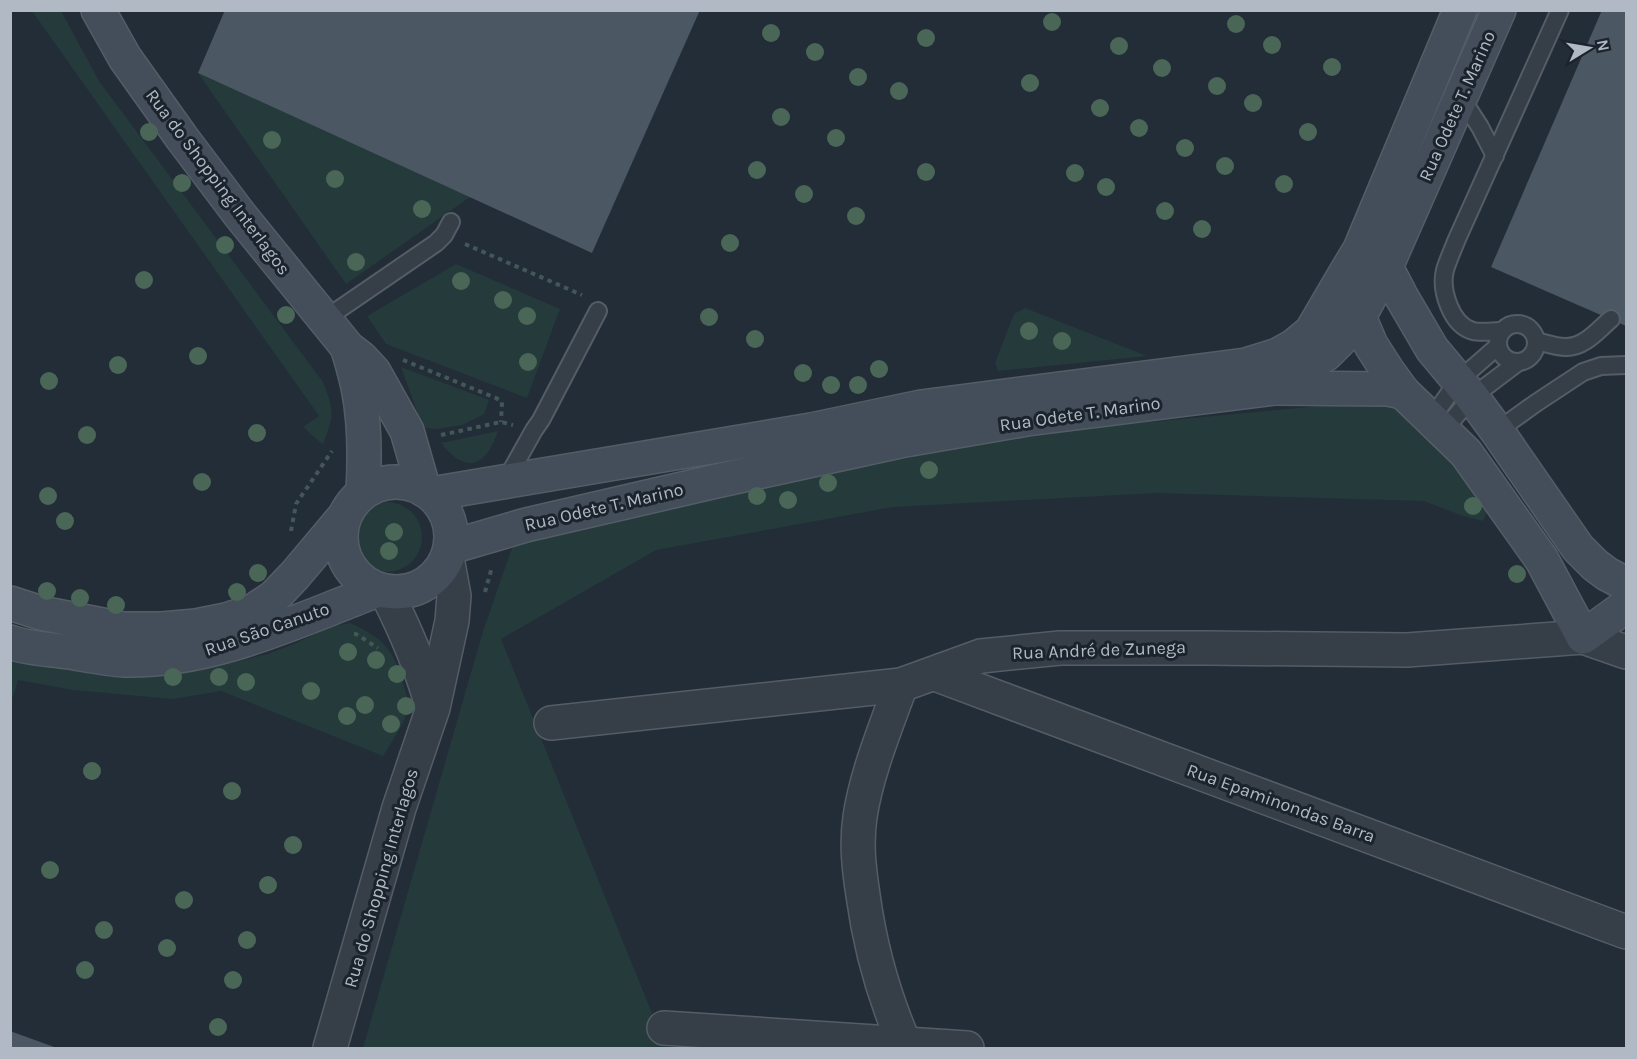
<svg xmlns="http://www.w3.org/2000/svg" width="1637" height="1059" viewBox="0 0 1637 1059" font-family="Karla,sans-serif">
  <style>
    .green { fill: #253a3a }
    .building { fill: #4b5763 }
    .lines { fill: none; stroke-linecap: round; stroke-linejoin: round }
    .lane-casing { stroke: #545d66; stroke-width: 20 }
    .street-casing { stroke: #545d66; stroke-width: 36 }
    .secondary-casing { stroke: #545d66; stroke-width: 36 }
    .path { stroke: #445758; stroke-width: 4; stroke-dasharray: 4.5 4.5; stroke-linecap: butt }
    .lane { stroke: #363f48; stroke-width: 16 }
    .street { stroke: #363f48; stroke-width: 33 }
    .secondary { stroke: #444e5b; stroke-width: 33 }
    .tree { fill: #496657 }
    .labels { text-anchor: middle; stroke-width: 6; stroke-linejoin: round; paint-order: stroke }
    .street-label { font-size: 18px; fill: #b1bac4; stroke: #1b242d }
  </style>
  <rect width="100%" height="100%" fill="#222d38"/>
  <g class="green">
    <path d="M32 11H61L99 81 323 382C335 412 334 414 323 445L303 427 319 416Z"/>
    <polygon points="198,73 470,197 346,284"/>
    <polygon points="456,264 560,309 527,398 386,344 367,316"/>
    <polygon points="1025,308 1147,356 998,371 995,363 1014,314"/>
    <polygon points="401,367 489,400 484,414 462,425 437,429 423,428"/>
    <polygon points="1352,403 1384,404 1405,409 1480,493 1487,512 1483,521 1463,516 1424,501 1157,493 893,507 656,550 501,639 666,1048 363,1048 483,631 514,542 926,452 1065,430"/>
    <path d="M498 431C486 467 466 475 441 443Z"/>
    <circle cx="387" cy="537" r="35"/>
    <path d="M350 623C383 638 393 648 403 683 405 690 408 698 408 706 406 723 392 741 383 756L221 691 173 699 73 690 18 680 13 697 11 698V663L17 659 184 671 218 666 268 654 294 644 330 627Z"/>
  </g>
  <g class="building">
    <polygon points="225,10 700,10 592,253 198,73"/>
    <polygon points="1602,10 1626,10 1626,326 1491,267"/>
    <polygon points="10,1031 57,1048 10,1048"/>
  </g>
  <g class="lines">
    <defs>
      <g id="lane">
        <polyline points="1460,96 1480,127 1495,156"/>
        <polyline points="325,319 436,243 444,235 451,222"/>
        <circle cx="1517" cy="343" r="19"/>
        <path d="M1502 331C1493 331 1481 333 1473 331 1451 325 1440 290 1445 270 1448 260 1453 249 1457 239L1560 10"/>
        <path d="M1536 341C1545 343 1556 347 1565 347 1584 348 1598 330 1611 319"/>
        <polyline points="1431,419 1458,381 1498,346"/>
        <polyline points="1443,431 1472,397 1517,363"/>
        <polyline points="1497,431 1536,403 1583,372 1601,366 1626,365"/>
        <polyline points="505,482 534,430 541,420 598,311"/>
      </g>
      <g id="street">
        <path d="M386 592C405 629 421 666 432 706"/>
        <polyline points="935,674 1626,932"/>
        <path d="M901 685C886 726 866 775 860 817 856 844 859 869 863 895 870 947 884 997 905 1045"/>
        <polyline points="551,723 901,685 981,656 1060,648 1208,648 1407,650 1583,637 1626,652"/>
        <polyline points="664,1028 967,1048"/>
        <polyline points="330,1048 399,808 433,708 452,621 454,596 447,558"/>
      </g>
      <g id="secondary">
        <polyline points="98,10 125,58 182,138 240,215 348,348 361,358 374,372 407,431 424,490"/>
        <polyline points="1373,258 1386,267 1401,296 1432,349 1472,397 1497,431 1578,548 1595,565 1607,574 1626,584"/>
        <polyline points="1352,300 1371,345 1387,370 1403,392 1466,453 1542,560 1583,637 1626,606"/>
        <path d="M348 350C352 362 355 374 358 387 365 421 365 457 363 491"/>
        <polyline points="1275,388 1388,389 1403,392"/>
        <circle cx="396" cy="537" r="55"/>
        <polyline points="431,494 811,430 921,407 1246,365 1278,355 1294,346 1311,332 1342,279 1360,249 1460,10"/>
        <polyline points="451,547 526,525 712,482 905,440 1027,419 1275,388 1326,354 1342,338 1359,317 1386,267 1499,10"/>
        <polyline points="10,603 41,613 123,629 162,629 196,626 226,620 253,611 274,597 295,575 343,518"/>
        <path d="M10 642C28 649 50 649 69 652 87 655 106 659 124 660 213 662 296 621 378 590"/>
      </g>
    </defs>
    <use href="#lane" class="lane-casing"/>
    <use href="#street" class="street-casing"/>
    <use href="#secondary" class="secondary-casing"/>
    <g class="path">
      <polyline points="465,244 582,295"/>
      <polyline points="403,360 496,398 502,402 501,422"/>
      <polyline points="441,435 501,422 513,425"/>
      <polyline points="291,531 296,504 332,451"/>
      <polyline points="485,592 492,567"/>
      <polyline points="354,634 356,634 378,648"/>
    </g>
    <use href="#lane" class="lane"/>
    <use href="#street" class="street"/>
    <use href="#secondary" class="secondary"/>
  </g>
  <g class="tree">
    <circle cx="1052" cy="22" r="9"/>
    <circle cx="1236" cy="24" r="9"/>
    <circle cx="771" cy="33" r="9"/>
    <circle cx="926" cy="38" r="9"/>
    <circle cx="1272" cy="45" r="9"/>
    <circle cx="1119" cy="46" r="9"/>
    <circle cx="815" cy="52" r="9"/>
    <circle cx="1332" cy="67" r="9"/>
    <circle cx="1162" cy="68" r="9"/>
    <circle cx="858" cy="77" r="9"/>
    <circle cx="1030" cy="83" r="9"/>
    <circle cx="1217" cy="86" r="9"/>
    <circle cx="899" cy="91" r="9"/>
    <circle cx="1253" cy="103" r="9"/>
    <circle cx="1100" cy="108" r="9"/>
    <circle cx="781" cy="117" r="9"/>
    <circle cx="1139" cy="128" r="9"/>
    <circle cx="149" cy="132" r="9"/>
    <circle cx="1308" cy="132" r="9"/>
    <circle cx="836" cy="138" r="9"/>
    <circle cx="272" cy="140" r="9"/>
    <circle cx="1185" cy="148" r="9"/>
    <circle cx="1225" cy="166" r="9"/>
    <circle cx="757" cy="170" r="9"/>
    <circle cx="926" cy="172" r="9"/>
    <circle cx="1075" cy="173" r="9"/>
    <circle cx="335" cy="179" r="9"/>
    <circle cx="182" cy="183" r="9"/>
    <circle cx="1284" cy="184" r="9"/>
    <circle cx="1106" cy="187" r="9"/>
    <circle cx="804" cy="194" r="9"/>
    <circle cx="422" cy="209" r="9"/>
    <circle cx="1165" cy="211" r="9"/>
    <circle cx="856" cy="216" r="9"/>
    <circle cx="1202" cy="229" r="9"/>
    <circle cx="730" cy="243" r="9"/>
    <circle cx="225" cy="245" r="9"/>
    <circle cx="356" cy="262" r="9"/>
    <circle cx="144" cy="280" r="9"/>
    <circle cx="461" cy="281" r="9"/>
    <circle cx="503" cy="300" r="9"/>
    <circle cx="286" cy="315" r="9"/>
    <circle cx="527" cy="316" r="9"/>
    <circle cx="709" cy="317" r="9"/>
    <circle cx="1029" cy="331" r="9"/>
    <circle cx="755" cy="339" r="9"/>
    <circle cx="1062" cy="341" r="9"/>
    <circle cx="198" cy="356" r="9"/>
    <circle cx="528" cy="362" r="9"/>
    <circle cx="118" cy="365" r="9"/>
    <circle cx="879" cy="369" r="9"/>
    <circle cx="803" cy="373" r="9"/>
    <circle cx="49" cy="381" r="9"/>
    <circle cx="831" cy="385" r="9"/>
    <circle cx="858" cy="385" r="9"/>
    <circle cx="257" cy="433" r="9"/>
    <circle cx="87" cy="435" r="9"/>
    <circle cx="929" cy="470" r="9"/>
    <circle cx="202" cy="482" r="9"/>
    <circle cx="828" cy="483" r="9"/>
    <circle cx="48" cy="496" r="9"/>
    <circle cx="757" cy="496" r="9"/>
    <circle cx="788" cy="500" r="9"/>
    <circle cx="1473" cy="506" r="9"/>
    <circle cx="65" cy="521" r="9"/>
    <circle cx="394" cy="532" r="9"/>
    <circle cx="389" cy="551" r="9"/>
    <circle cx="258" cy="573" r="9"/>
    <circle cx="1517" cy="574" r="9"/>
    <circle cx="47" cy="591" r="9"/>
    <circle cx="237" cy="592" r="9"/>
    <circle cx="80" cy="598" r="9"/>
    <circle cx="116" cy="605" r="9"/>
    <circle cx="348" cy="652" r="9"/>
    <circle cx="376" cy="660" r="9"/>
    <circle cx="397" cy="674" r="9"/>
    <circle cx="173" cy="677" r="9"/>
    <circle cx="219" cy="677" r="9"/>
    <circle cx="246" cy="682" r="9"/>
    <circle cx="311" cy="691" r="9"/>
    <circle cx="365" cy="705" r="9"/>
    <circle cx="406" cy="706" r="9"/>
    <circle cx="347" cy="716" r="9"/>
    <circle cx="391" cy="724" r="9"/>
    <circle cx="92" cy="771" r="9"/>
    <circle cx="232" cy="791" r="9"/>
    <circle cx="293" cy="845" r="9"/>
    <circle cx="50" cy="870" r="9"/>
    <circle cx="268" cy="885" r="9"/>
    <circle cx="184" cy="900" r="9"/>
    <circle cx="104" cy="930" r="9"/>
    <circle cx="247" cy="940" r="9"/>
    <circle cx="167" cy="948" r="9"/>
    <circle cx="85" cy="970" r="9"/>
    <circle cx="233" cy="980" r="9"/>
    <circle cx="218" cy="1027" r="9"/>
  </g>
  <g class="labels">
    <g class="street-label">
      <text transform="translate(1457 106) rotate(-66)" y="6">Rua Odete T. Marino</text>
      <text transform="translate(218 182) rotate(53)" y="6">Rua do Shopping Interlagos</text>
      <text transform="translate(1080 414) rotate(-8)" y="6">Rua Odete T. Marino</text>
      <text transform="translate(604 507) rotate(-13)" y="6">Rua Odete T. Marino</text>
      <text transform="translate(267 629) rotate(-19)" y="6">Rua São Canuto</text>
      <text transform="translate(1099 650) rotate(-2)" y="6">Rua André de Zunega</text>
      <text transform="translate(1281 803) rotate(20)" y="6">Rua Epaminondas Barra</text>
      <text transform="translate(381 878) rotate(-74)" y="6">Rua do Shopping Interlagos</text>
    </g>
  </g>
  <rect width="1637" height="1059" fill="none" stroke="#b1bac4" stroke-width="24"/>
  <g transform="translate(1589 48) rotate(79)" stroke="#1b242d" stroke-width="4.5" paint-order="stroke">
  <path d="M0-4.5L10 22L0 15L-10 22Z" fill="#b1bac4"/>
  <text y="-9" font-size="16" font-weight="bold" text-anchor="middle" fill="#b1bac4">N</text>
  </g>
</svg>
